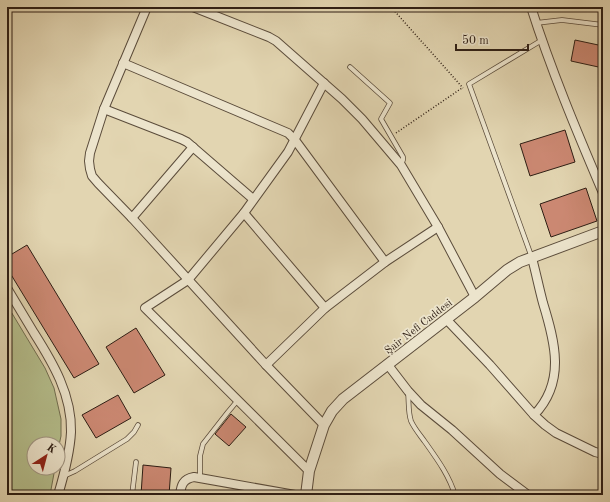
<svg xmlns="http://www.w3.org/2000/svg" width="610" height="502" viewBox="0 0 610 502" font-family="'Old Standard TT',serif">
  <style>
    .green { fill: #b4bd8b; stroke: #716e50 }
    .building { fill: #cb8872; stroke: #2e1e14 }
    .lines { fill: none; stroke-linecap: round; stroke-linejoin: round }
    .service-casing { stroke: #5b4c3b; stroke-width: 5.5 }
    .minor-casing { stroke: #5b4c3b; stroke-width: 10 }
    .tertiary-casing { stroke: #5b4c3b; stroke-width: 12 }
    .path { stroke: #2e1e14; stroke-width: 1.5; stroke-dasharray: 1 2; stroke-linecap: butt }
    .service { stroke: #ece4cc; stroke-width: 4 }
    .minor { stroke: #ece4cc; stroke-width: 8 }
    .tertiary { stroke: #ece4cc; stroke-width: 10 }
    .labels { text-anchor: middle; stroke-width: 3.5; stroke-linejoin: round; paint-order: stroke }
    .street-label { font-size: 11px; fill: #2e1e14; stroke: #ece4cc }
  </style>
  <rect width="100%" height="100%" fill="#e2d5b1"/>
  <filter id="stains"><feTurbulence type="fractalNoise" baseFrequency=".005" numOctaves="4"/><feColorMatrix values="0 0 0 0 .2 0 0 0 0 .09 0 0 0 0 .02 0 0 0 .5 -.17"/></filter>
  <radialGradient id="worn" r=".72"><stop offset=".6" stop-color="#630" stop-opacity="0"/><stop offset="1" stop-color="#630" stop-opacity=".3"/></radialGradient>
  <polygon class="green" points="7,305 45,368 54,388 61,419 61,436 58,450 58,444 34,444 34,468 55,468 50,495 7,495"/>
  <g class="building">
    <polygon points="575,40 603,46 603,68 571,61"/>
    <polygon points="565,130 575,162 530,176 520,144"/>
    <polygon points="586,188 597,221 551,237 540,204"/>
    <polygon points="27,245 99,364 74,378 7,268 7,257"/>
    <polygon points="136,328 165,375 134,393 106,347"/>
    <polygon points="118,395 131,418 96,438 82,415"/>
    <polygon points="231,414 246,427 229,446 215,434"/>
    <polygon points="143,465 171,468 169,495 141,495"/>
  </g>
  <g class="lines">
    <defs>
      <g id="service">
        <polyline points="536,23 562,20 603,25"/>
        <polyline points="350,67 390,103 381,119 403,157 403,160 401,165"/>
        <polyline points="532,258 469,84 542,40"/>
        <path d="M408 393C409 402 408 412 411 421 414 428 420 435 425 442 437 459 449 475 455 495"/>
        <polyline points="64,476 75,471 127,439 134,432 138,425"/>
        <polyline points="200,478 200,456 203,444 228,412 238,400"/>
        <polyline points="132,495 136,462"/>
      </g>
      <g id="minor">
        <polyline points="147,7 104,109 90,153 89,161 90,169 92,176 98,183 132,218 266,365 324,425"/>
        <polyline points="193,7 269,37 276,41 342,99 362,119 401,165 438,227 475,297"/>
        <path d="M531 7C551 70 577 132 603 193"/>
        <polyline points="123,63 288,133 295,140 385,262"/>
        <polyline points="104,109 181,139 187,142 253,199"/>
        <polyline points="244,213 325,308 385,262 438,227"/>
        <polyline points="132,218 193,147"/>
        <path d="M532 258C536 273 539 288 543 303 555 342 566 382 534 415"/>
        <path d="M7 288C16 303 25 318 34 333 53 363 72 395 71 432 70 453 64 475 58 495"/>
        <polyline points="446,319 490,365 534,415 545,425 556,433 595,452 603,454"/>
        <polyline points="266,365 325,308"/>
        <polyline points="388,365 408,391 421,405 452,430 500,474 528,495"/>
        <polyline points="309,471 145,308 188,280 244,213 288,152 324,83"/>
        <path d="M180 495C181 485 183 479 194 477L295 495"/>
      </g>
      <polyline id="tertiary" points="306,495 309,471 324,425 332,411 343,399 475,297 507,270 520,262 603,231"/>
    </defs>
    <use href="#service" class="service-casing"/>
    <use href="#minor" class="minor-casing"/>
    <use href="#tertiary" class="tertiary-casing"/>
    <g class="path">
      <polyline points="391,7 463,88"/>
      <polyline points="396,133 462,88"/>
    </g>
    <use href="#service" class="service"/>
    <use href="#minor" class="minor"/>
    <use href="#tertiary" class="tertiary"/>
  </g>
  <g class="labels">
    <g class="street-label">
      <text transform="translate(418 326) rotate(-38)" y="4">Şair Nefi Caddesi</text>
    </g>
  </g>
  <rect width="610" height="502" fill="none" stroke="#e2d5b1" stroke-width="24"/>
  <rect x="8" y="8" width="594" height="486" fill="none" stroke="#2e1e14" stroke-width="2"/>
  <rect x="12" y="12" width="586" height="478" fill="none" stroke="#2e1e14"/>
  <g transform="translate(46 456) rotate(36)"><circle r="19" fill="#ece4cc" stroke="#a09582"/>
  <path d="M0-3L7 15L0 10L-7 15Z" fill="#8f2418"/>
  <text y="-6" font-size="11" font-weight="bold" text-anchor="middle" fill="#2e1e14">K</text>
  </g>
  <path d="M456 44v6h72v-6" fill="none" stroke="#2e1e14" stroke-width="2"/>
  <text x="462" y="44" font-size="12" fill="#2e1e14" stroke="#ece4cc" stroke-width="3" paint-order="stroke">50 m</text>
  <rect width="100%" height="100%" filter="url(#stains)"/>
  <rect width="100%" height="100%" fill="url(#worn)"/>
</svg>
